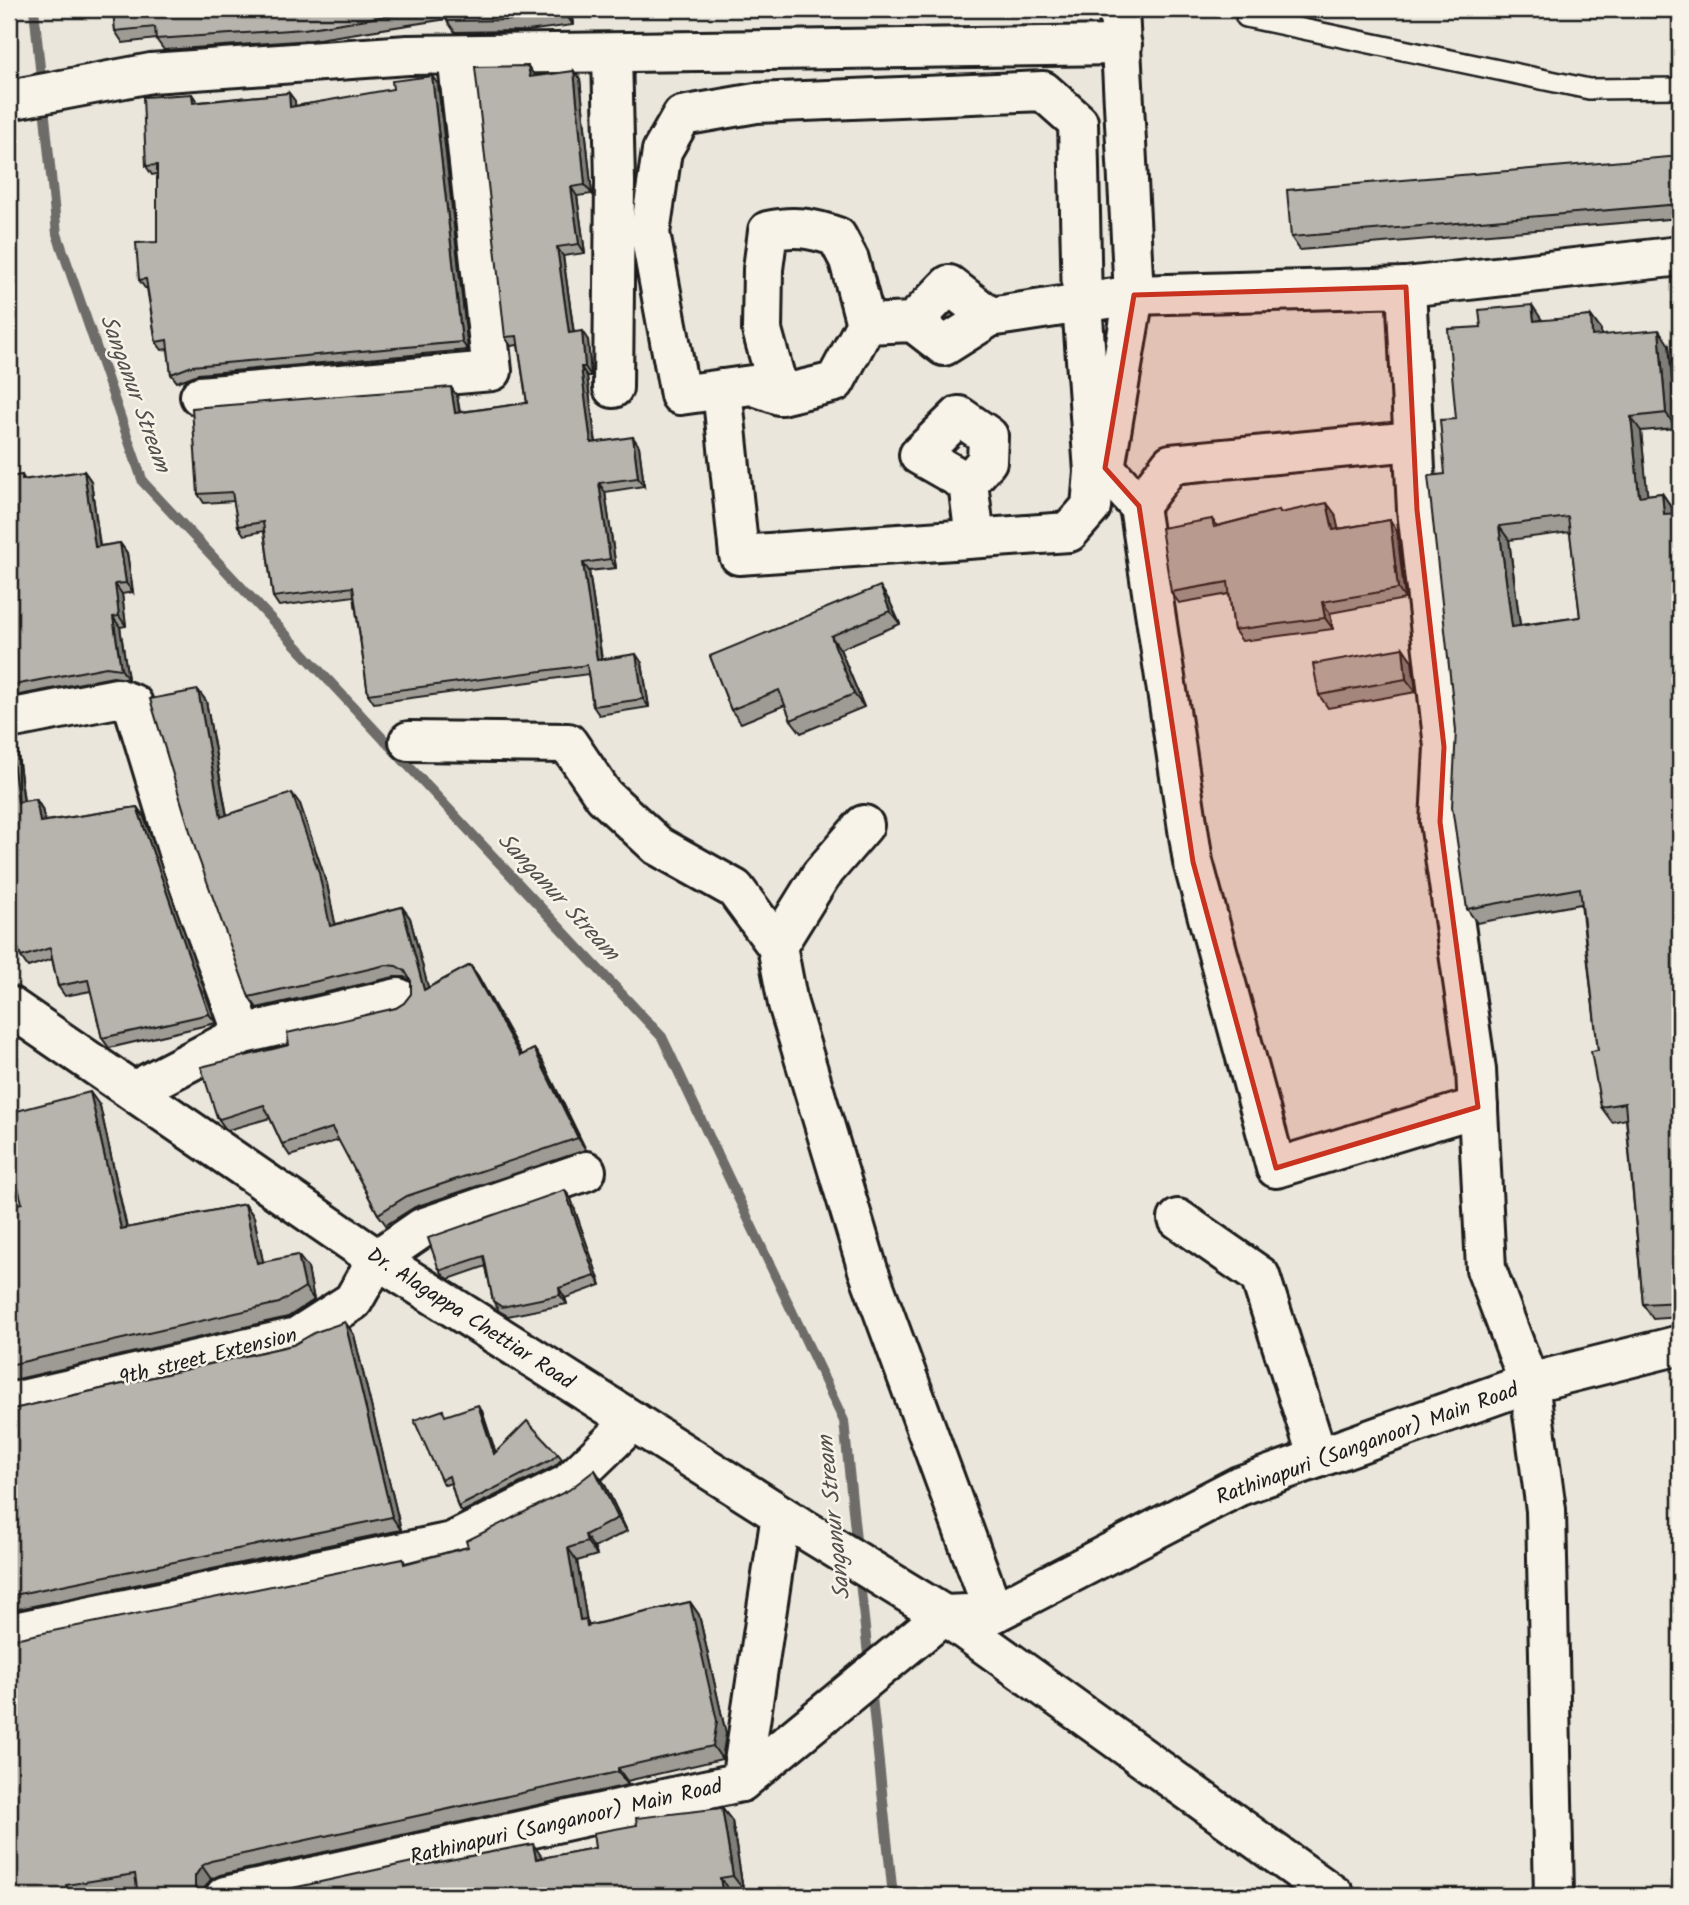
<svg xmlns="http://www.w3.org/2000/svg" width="1689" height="1905" viewBox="0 0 1689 1905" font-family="Kalam,sans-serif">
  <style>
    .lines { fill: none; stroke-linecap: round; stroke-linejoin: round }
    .stream { stroke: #6d6c68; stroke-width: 10 }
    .service-casing { stroke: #1c1c1c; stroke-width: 24 }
    .minor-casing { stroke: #1c1c1c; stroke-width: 44 }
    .tertiary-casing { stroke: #1c1c1c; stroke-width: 44 }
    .service { stroke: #f7f3e8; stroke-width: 19 }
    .minor { stroke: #f7f3e8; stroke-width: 38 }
    .tertiary { stroke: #f7f3e8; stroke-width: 38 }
    .wall { fill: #9d9b94; stroke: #1c1c1c; stroke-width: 2; fill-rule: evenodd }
    .shaded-wall { fill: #7f7e78; stroke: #1c1c1c; stroke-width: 2 }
    .building { fill: #b6b4ac; stroke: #1c1c1c; stroke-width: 2; fill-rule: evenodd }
    .marked { fill: #c8321e; fill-opacity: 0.2; stroke: #c8321e; stroke-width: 5; stroke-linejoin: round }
    .labels { text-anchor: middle; stroke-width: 5; stroke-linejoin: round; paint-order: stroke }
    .street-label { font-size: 21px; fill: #1c1c1c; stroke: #f7f3e8 }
    .water-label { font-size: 23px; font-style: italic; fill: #52514e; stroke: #f7f3e8 }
  </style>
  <rect width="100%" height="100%" fill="#eae6dc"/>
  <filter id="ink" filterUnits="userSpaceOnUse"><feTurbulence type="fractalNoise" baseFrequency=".0143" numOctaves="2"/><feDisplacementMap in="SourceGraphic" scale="14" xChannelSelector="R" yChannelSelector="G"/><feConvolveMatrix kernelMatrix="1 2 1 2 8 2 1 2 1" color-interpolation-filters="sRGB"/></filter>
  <g filter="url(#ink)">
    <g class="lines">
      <g class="stream">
        <polyline points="34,9 57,234 143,482 662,1037 844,1421 857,1550"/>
        <polyline points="859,1573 869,1664"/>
        <polyline points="871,1687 893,1896"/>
      </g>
      <defs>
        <polyline id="service" points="1246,17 1589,89 1680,88"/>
        <g id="minor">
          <polyline points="1119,9 1134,295 1406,287 1417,510 1444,747 1440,822 1476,1070 1486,1269 1529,1383 1546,1510 1554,1896"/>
          <polyline points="612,54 615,182 613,388"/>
          <polyline points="9,100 151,73 408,55 1122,45"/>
          <polyline points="1406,287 1680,256"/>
          <polyline points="913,322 949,285 990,317"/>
          <polyline points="722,389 739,555 1069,532 1091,507 1094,472 1082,303 1078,122 1043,91 756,103 682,116 662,151 650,233 680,395 752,385 780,395 835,382 866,324 913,322 944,346 990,317 1134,295 1105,468 1139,506 1193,862 1276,1168 1478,1107"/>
          <path d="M780 395 762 330 763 269 768 231C793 225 812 228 837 237L849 260 866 324"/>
          <polyline points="200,396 492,371 457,55"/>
          <polyline points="968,483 919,455 959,416 988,436 987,461 968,483 975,538"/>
          <polyline points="1139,506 1171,464 1413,441"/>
          <polyline points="9,719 117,698 133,704 183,869 243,1034"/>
          <polyline points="409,741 568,743 604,796 658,846 735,889 777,946 788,1004 868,1270 994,1613"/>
          <polyline points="777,946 821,875 864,825"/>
          <polyline points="133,1091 243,1034 398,998"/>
          <polyline points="1178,1219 1260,1276 1318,1458"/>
          <polyline points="9,1403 297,1337 353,1301 377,1259 422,1228 586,1171"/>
          <polyline points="9,1633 452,1542 568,1484 633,1421"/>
          <polyline points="741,1782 781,1515"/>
        </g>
        <g id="tertiary">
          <polyline points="9,1006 377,1259 781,1515 944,1615 1335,1896"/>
          <polyline points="225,1896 741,1782 944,1615 994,1613 1239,1486 1529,1383 1680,1345"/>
        </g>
      </defs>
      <use href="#service" class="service-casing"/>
      <use href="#minor" class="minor-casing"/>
      <use href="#tertiary" class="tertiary-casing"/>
      <use href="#service" class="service"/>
      <use href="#minor" class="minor"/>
      <use href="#tertiary" class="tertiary"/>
    </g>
    <g class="wall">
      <polygon points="113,9 571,9 573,25 527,31 455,32 447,21 447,19 312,40 164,50 156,39 123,43 115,31"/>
      <polygon points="534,75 534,76 580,79 592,194 577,196 585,253 563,256 574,333 588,340 591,376 587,376 596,443 639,446 644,486 605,492 616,568 589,571 602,659 642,663 649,707 599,715 593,706 588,674 374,703 368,694 354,596 279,606 273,597 264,531 244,535 238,526 234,501 204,503 198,494 457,396 460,412 527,403 518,345 511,346 505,337"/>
      <polygon points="438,84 468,350 198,374 177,382 171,374 168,349 162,350 156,342 147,288 145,288 139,280 157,242 157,174 152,175 146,166 198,102 289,93 295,101 295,106"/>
      <polygon points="1680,156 1680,218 1300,250 1291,237"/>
      <path d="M1591 316 1601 330V336L1669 345 1676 428 1641 431 1647 495 1662 493 1672 508 1673 514 1680 513V1317L1653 1319 1643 1304 1626 1119 1612 1122 1601 1107 1598 1050 1581 904 1477 923 1467 909 1456 730 1445 474 1456 419 1481 327ZM1570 532 1580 617 1520 625 1509 540Z"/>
      <polygon points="9,470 10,477 22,475 25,480 84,471 91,481 100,546 120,543 127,553 133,592 122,594 126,626 120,627 128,679 113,677 9,697"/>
      <polygon points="1279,510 1281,513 1335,514 1338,529 1390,520 1397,531 1405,599 1330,613 1333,629 1242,641 1234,630 1229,594 1179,603 1171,592 1212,519 1217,526"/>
      <polygon points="889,600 900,624 840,649 864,707 801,733 791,720 785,705 741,723 731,710 710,656"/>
      <polygon points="1403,648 1412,661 1416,692 1328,708 1319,695"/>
      <polygon points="198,690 206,701 227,815 300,804 327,884 335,924 402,907 410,918 428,988 470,965 478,976 522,1055 534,1049 542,1060 586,1150 415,1207 386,1225 378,1214 339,1140 290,1156 282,1144 270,1118 228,1130 225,1128 217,1117 289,1045 396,1008 404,1003 411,994 411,981 404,977 394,977 257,1008 249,997"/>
      <polygon points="9,730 16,740 24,801 36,799 42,809 45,821 137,807 144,817 216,1023 109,1048 102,1038 91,991 65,996 58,986 52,959 28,967 21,957 15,939 13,940 9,934"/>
      <polygon points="100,1106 127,1228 245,1204 254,1217 263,1262 308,1268 314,1300 288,1317 9,1381 9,1206 22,1203"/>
      <polygon points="571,1199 601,1285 565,1298 567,1304 508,1316 499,1311 493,1301 486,1266 449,1279 444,1276 438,1267"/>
      <polygon points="345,1322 354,1335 401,1530 9,1611 9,1410 293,1345"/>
      <polygon points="482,1411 495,1452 558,1454 562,1459 555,1466 462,1512 458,1507 451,1483 445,1485 441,1480 447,1416"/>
      <polygon points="604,1483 627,1531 594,1548 597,1555 577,1561 587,1622 590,1625 690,1602 699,1615 726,1734 722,1759 627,1781 628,1785 220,1875 211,1879 204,1889 137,1889 89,1896 9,1896 403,1559 405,1563 468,1547"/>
      <polygon points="722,1808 732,1821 743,1889 730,1891 420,1865 543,1858 595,1848"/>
    </g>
    <g class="shaded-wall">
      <polygon points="565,9 571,9 573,25 566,14"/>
      <polygon points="528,66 534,75 536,86 530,77"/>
      <polygon points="574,71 580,79 592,194 585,185"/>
      <polygon points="432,76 438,84 468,350 462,342"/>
      <polygon points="289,93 295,101 296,116 290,107"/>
      <polygon points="192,94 198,103 193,103"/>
      <polygon points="571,187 577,196 585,253 579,244"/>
      <polygon points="557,247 563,256 575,342 569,333"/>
      <polygon points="1532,305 1542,320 1534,321"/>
      <polygon points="1591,316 1601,330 1602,351 1592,336"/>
      <polygon points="1659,330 1669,345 1676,428 1666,413"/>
      <polygon points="582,331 588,340 591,376 585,367"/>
      <polygon points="581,367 587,376 597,452 591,443"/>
      <polygon points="451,387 457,396 461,422 455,413"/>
      <polygon points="1631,417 1641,431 1649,510 1639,496"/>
      <polygon points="633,437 639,446 644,486 638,478"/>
      <polygon points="84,471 91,481 101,556 95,547"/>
      <polygon points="599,483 605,492 616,568 610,559"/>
      <polygon points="1662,493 1672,508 1674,529 1664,514"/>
      <polygon points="1327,503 1335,514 1341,541 1333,530"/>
      <polygon points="1390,520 1397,531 1405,599 1398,589"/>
      <polygon points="1499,526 1509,540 1522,641 1512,627"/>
      <polygon points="120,543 127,553 133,592 126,583"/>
      <polygon points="583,563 589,571 603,669 597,660"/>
      <polygon points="115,584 122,594 126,626 119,616"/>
      <polygon points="880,586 889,600 900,624 890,611"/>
      <polygon points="1322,602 1330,613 1333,629 1325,618"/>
      <polygon points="113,617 120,627 128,679 121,669"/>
      <polygon points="831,636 840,649 864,707 854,694"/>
      <polygon points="1403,648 1412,661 1416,692 1406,679"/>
      <polygon points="636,654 642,663 649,707 643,699"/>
      <polygon points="198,690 206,701 229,828 221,817"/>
      <polygon points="9,730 16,740 25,812 18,802"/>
      <polygon points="292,793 300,804 327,884 338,937 330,926"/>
      <polygon points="36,799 42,809 47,831 40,822"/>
      <polygon points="137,807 144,817 216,1023 209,1014"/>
      <polygon points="402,907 410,918 432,1002 424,990"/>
      <polygon points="470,965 478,976 528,1068 520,1056"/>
      <polygon points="534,1049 542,1060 586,1150 578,1138"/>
      <polygon points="90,1092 100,1106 130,1243 121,1229"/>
      <polygon points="565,1190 571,1199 601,1285 595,1276"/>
      <polygon points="245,1204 254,1217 266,1276 257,1263"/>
      <polygon points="298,1255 308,1268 314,1300 305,1287"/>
      <polygon points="559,1288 565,1298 567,1304 560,1295"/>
      <polygon points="345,1322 354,1335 401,1530 392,1517"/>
      <polygon points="478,1405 482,1411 498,1459 494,1454"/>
      <polygon points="595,1470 604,1483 627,1531 618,1518"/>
      <polygon points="585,1535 594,1548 597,1555 587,1542"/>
      <polygon points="568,1548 577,1561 587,1622 595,1633 580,1620"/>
      <polygon points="690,1602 699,1615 726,1734 722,1759 713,1746"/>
      <polygon points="618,1768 627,1781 628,1785 618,1772"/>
      <polygon points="722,1808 732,1821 743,1889 733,1876"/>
      <polygon points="533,1844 542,1857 536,1859"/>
      <polygon points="202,1866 211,1879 204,1889 204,1896 199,1896 195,1888 195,1876"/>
      <polygon points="720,1878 730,1891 730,1896 723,1896"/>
      <polygon points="66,1885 74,1896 68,1896"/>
    </g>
    <g class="building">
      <polygon points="113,9 430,9 304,29 156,39 155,27 115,31"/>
      <polygon points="446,9 565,9 566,14 519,20 447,21"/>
      <polygon points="528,66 530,77 574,71 585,185 571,187 579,244 557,247 569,333 582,331 585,367 581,367 591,443 633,437 638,478 599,483 610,559 583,563 597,660 636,654 643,699 593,706 587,665 368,694 353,587 273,597 263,522 238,526 232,492 198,494 192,408 451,387 455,413 527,403 517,336 505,337 475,67"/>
      <polygon points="432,76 462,342 192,366 171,374 167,340 156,342 146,279 139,280 136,243 157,242 157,165 146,166 143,97 192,94 193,103 289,93 290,107 393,89 392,81"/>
      <polygon points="1680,156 1680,204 1291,237 1287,190"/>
      <polygon points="1680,302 1680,346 1679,347 1672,303"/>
      <path d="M1532 305 1534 321 1591 316 1592 336 1659 330 1666 413 1631 417 1639 496 1662 493 1664 514 1680 513V1302L1643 1304 1625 1103 1601 1107 1591 1051 1598 1050 1580 888 1467 909 1452 807 1456 730 1428 476 1445 474 1440 420 1456 419 1448 329 1481 327 1479 310ZM1568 517 1580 617 1512 627 1499 526Z"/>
      <polygon points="84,471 95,547 120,543 126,583 115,584 119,616 113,617 121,669 106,667 9,686 9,477 22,475 22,480"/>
      <polygon points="1327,503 1333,530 1390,520 1398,589 1322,602 1325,618 1234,630 1228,582 1171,592 1161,528 1212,519 1214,527 1279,510 1280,513"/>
      <polygon points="880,586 890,611 831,636 854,694 791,720 779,690 731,710 710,656"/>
      <polygon points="1403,648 1406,679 1319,695 1313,664"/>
      <polygon points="198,690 221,817 292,793 319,873 330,926 402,907 424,990 470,965 520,1056 534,1049 578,1138 407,1196 378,1214 332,1128 282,1144 264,1105 220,1119 217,1117 201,1067 289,1045 287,1033 396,1008 404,1003 411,994 411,981 405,971 396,966 386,965 249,997 196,851 150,699"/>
      <polygon points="9,730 18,802 36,799 40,822 137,807 209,1014 102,1038 88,980 58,986 50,948 21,957 12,929 9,929"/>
      <polygon points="90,1092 121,1229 245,1204 257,1263 298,1255 305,1287 279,1303 9,1365 9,1206 22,1203 9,1152 9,1113"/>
      <polygon points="565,1190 595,1276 559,1288 560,1295 502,1307 493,1301 484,1256 442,1270 438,1267 428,1238"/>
      <polygon points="345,1322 392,1517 9,1596 9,1410 293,1345 316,1332"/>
      <polygon points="478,1405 494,1454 527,1421 558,1454 551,1460 458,1507 449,1476 441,1480 414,1420 443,1410 445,1416"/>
      <polygon points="595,1470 618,1518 585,1535 587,1542 568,1548 580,1620 586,1619 587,1626 690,1602 717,1721 713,1746 618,1768 618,1772 211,1861 202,1866 195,1876 195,1888 199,1896 138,1896 135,1874 66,1885 68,1896 9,1896 9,1640 403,1559 404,1564 468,1547 466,1541 569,1490"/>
      <polygon points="722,1808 733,1876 720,1878 723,1896 256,1896 417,1861 418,1866 533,1844 536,1859 595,1848 593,1833 637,1825 636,1818"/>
    </g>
  </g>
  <path class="marked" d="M1406 287 1417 510 1444 747 1440 822 1478 1107 1276 1168 1193 862 1139 506 1105 468 1134 295Z"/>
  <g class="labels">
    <g class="street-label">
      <text transform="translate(471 1318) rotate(33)" y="7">Dr. Alagappa Chettiar Road</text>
      <text transform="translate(208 1356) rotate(-14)" y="7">9th street Extension</text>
      <text transform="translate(1367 1443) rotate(-20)" y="7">Rathinapuri (Sanganoor) Main Road</text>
      <text transform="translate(566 1821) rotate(-13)" y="7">Rathinapuri (Sanganoor) Main Road</text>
    </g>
    <g class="water-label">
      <text transform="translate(136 393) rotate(70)" y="8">Sanganur Stream</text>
      <text transform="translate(559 896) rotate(47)" y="8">Sanganur Stream</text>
      <text transform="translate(833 1518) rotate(-96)" y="8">Sanganur Stream</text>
    </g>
  </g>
  <rect width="1689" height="1905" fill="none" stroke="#f7f3e8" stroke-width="35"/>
  <rect x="18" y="18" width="1654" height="1870" fill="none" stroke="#1c1c1c" stroke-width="2.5" filter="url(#ink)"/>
</svg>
